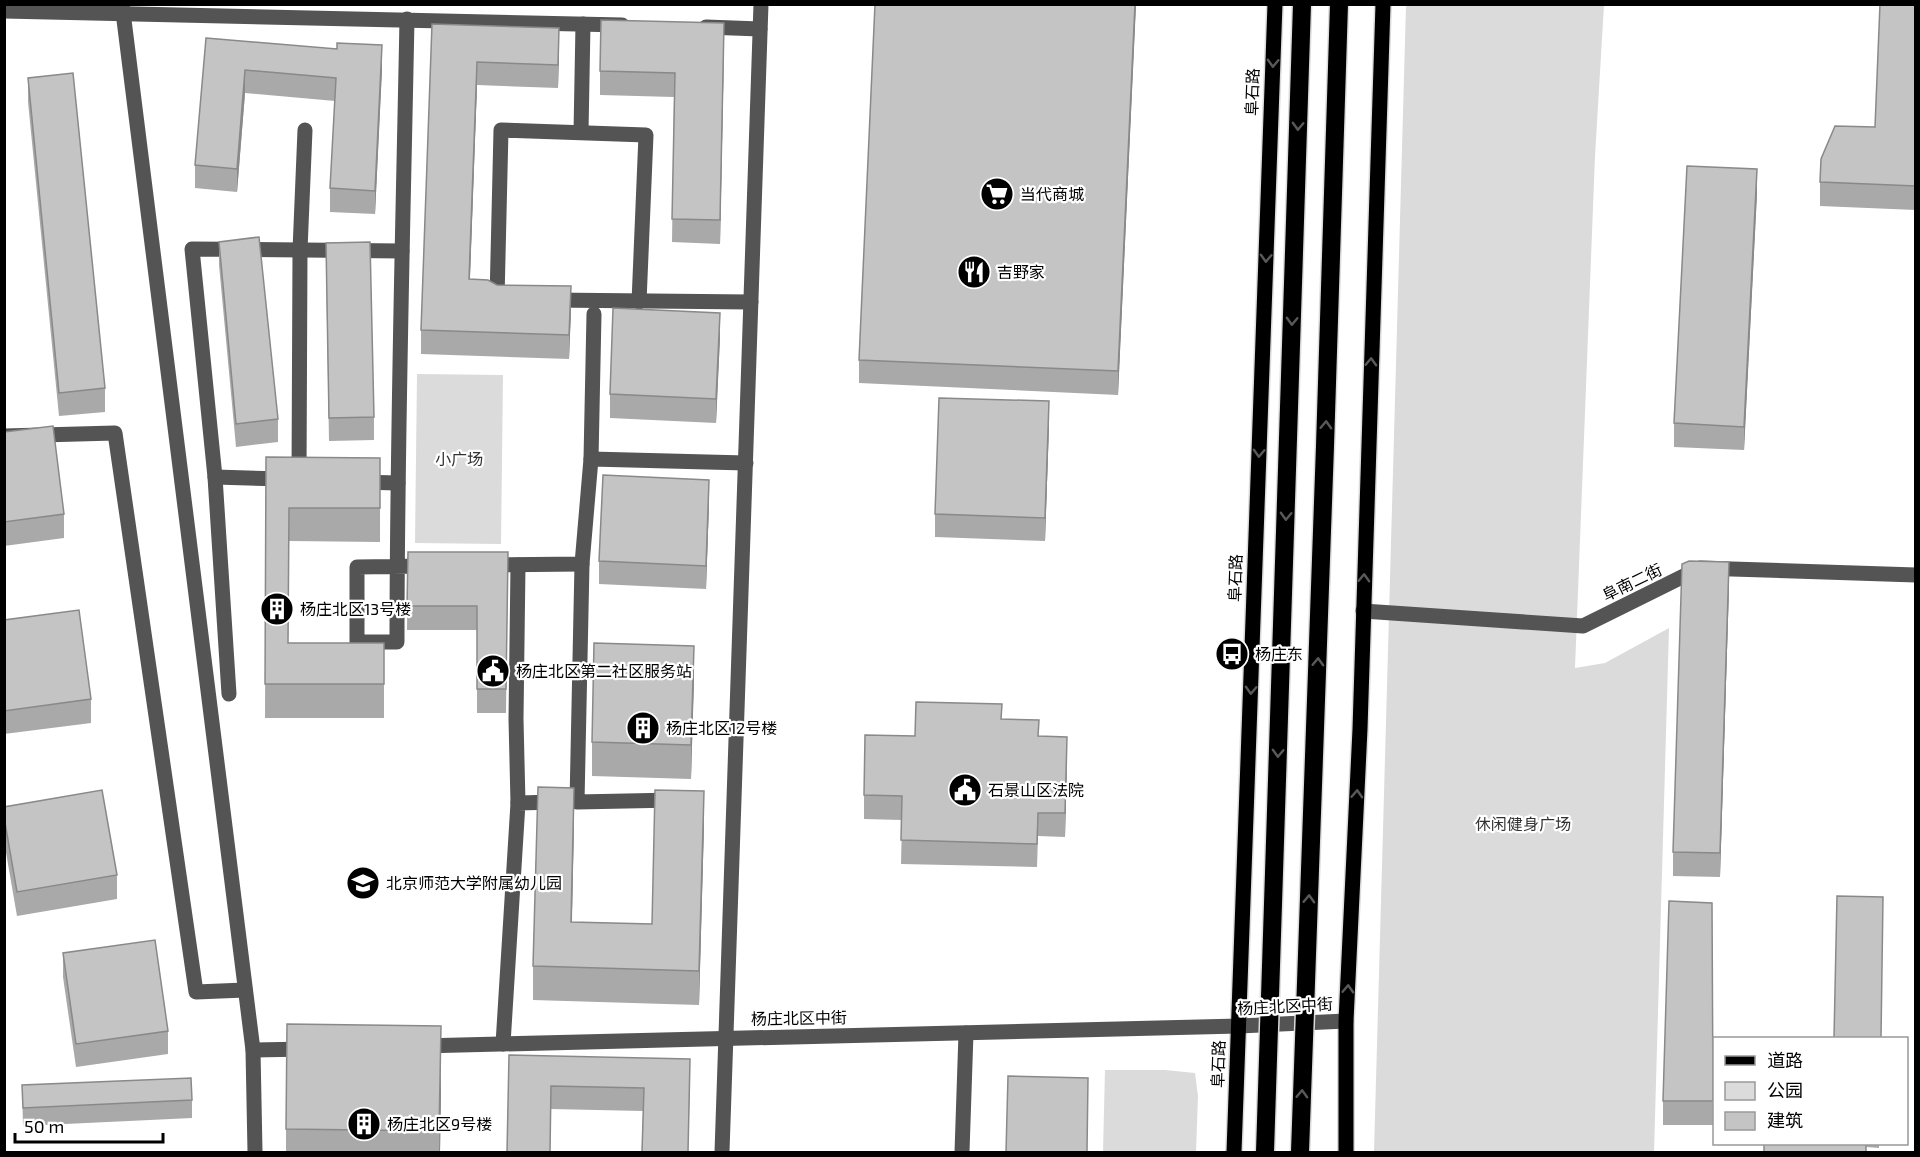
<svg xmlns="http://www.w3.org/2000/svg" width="1920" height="1157" viewBox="0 0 1920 1157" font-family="'Exo 2','Noto Sans SC',sans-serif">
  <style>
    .green { fill: #dbdbdb }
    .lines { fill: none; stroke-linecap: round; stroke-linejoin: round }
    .major-casing { stroke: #dbdbdb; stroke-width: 18 }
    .minor { stroke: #545454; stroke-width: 15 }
    .major { stroke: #000; stroke-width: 15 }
    .highway-bridge-casing { stroke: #dbdbdb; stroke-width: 21; stroke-linecap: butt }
    .highway-bridge { stroke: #000; stroke-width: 18 }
    .wall { fill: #a9a9a9 }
    .shaded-wall { fill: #898989 }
    .building { fill: #c4c4c4; stroke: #898989; stroke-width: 1.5 }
    .oneway { stroke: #595959 }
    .labels { text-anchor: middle; stroke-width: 4.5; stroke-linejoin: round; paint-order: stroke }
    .street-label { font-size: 16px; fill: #000; stroke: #fff }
    .poi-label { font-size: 16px; fill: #000; stroke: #fff; text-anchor: start }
    .park-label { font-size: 16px; fill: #323232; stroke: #fff }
  </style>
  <rect width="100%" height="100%" fill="#fff"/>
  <g class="green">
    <polygon points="1406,5 1604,5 1595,156 1575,668 1605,663 1669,628 1654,1152 1374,1152"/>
    <polygon points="417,374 503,375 501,544 415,543"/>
    <polygon points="1105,1070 1165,1070 1195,1073 1198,1096 1196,1152 1103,1152"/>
  </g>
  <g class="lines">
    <defs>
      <g id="major">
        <polyline points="1234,1152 1275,4"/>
        <polyline points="1346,1152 1346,1021 1360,729 1383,4"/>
      </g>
    </defs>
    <use href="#major" class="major-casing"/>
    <g class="minor">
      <polyline points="122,4 253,1050 255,1152"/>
      <polyline points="4,11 622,25"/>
      <path d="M407 19C403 227 397 435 397 642H357V567L427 566"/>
      <polyline points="706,27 760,29"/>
      <polyline points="581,132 583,24"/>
      <polyline points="502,299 497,299 501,130 646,135 639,302"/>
      <polyline points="550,300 751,302"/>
      <polyline points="4,436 115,433 196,992 245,990"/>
      <polyline points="591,459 594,314"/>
      <polyline points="215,477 192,249 402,251"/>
      <polyline points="299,477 300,250 305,130"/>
      <polyline points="359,482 398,483"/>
      <polyline points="582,564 577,802 675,800"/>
      <polyline points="487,565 582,564 591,459 746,463"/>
      <polyline points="1363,611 1583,626 1700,568 1916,575"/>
      <polyline points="229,694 215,477 284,479"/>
      <polyline points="518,803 516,719 518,565"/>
      <polyline points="503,1044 518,803 556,802"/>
      <polyline points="421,1046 1239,1026 1346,1021"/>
      <polyline points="253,1050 307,1049"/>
      <polyline points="722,1152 761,4"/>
      <polyline points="962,1152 966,1033"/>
    </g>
    <use href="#major" class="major"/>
    <defs>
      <g id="highway-bridge">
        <polyline points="1265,1152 1302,4"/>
        <polyline points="1300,1152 1325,446 1339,4"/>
      </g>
    </defs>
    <use href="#highway-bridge" class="highway-bridge-casing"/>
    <use href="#highway-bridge" class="highway-bridge"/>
  </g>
  <g class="wall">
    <polygon points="1136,4 1118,395 859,383 859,360"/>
    <polygon points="1916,4 1916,210 1820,206 1820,182 1875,127"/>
    <polygon points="432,24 559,52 558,88 477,85 470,279 497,285 571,310 569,359 421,354 421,330"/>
    <polygon points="206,38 337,49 382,69 375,214 330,212 330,188 335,101 245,93 237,192 195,188 195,165"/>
    <polygon points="724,46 720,244 672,242 674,97 600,95 600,71"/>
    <polygon points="28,78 105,388 105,412 59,416 28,102"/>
    <polygon points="1757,193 1744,450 1674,447 1674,423"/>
    <polygon points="219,242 278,419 278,442 236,447 219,265"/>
    <polygon points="326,266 374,417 374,440 329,441"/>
    <polygon points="720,337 716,423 610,418 610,394"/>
    <polygon points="1049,425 1045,541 935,537 935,514"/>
    <polygon points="4,432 64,514 64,538 4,546"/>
    <polygon points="266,457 380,458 380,542 289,541 288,643 384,643 384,718 265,718"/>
    <polygon points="709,503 706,589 599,584 599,561"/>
    <polygon points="408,552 508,552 506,713 477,713 477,630 407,630"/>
    <polygon points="1729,586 1720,877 1673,876 1673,852"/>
    <polygon points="4,620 91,699 91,723 4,734"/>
    <polygon points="694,679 691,779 592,776 592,742"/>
    <polygon points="1002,719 1039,736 1067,761 1065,837 1038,836 1037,867 901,864 902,820 864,819 864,795 915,736"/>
    <polygon points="4,807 117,875 117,899 17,916 4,841"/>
    <polygon points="574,822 572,922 652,924 704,825 699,1005 533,1000 533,966"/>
    <polygon points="1712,903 1713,1125 1663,1125 1663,1101"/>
    <polygon points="63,953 168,1031 168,1054 76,1067 63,977"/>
    <polygon points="509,1055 690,1083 688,1152 642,1152 643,1111 551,1109"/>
    <polygon points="22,1085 192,1100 192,1118 23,1126"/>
    <polygon points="441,1095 440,1152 286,1152 286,1129"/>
    <polygon points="1764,1143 1879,1143 1879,1148 1866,1147"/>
  </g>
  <g class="shaded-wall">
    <polygon points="1135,4 1136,4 1118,395 1118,371"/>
    <polygon points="724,23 724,46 720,244 720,220"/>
    <polygon points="559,28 559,52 558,88 558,65"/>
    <polygon points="382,45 382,69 375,214 375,191"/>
    <polygon points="477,62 477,85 469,303 469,279"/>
    <polygon points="245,70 245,93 237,192 237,169"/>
    <polygon points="1757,169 1757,193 1744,450 1744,427"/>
    <polygon points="571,286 571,310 569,359 569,335"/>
    <polygon points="720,313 720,337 716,423 716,399"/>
    <polygon points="1049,401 1049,425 1045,541 1045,518"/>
    <polygon points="709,480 709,503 706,589 706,566"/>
    <polygon points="1729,562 1729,586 1720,877 1720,853"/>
    <polygon points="694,646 694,679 691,779 691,745"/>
    <polygon points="1067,737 1067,761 1065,837 1065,813"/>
    <polygon points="574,788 574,822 571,956 571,922"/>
    <polygon points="704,791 704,825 699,1005 699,971"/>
    <polygon points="441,1026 441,1095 440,1152 439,1152"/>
  </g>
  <g class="building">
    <polygon points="875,4 1135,4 1118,371 859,360"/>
    <polygon points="1880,4 1916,4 1916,186 1820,182 1821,159 1835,126 1875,127"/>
    <polygon points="601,20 724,23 720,220 672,219 675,73 600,71"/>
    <polygon points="432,24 559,28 558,65 477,62 469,279 488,280 497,285 571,286 569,335 421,330"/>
    <polygon points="206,38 337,49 337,43 382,45 375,191 330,188 336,78 245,70 237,169 195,165"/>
    <polygon points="73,73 105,388 59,393 28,78"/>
    <polygon points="1687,166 1757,169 1744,427 1674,423"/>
    <polygon points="259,237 278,419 236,424 219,242"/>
    <polygon points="370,242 374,417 329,418 326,243"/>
    <polygon points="613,308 720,313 716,399 610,394"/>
    <polygon points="939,398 1049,401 1045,518 935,514"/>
    <polygon points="53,426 64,514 4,522 4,432"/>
    <polygon points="266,457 380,458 380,508 289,508 288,643 384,643 384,684 265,684"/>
    <polygon points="603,475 709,480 706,566 599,561"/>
    <polygon points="408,552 508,552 506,689 477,689 477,606 407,606"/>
    <polygon points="1689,561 1729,562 1720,853 1673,852 1682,564"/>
    <polygon points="79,610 91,699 4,711 4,620"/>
    <polygon points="594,643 694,646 691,745 592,742"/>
    <polygon points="916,702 1002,704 1001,719 1039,720 1038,736 1067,737 1065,813 1038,813 1037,844 901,840 902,796 864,795 865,735 915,736"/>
    <polygon points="538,787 574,788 571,922 652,924 655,790 704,791 699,971 533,966"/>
    <polygon points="102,790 117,875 17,892 4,817 4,807"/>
    <polygon points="1837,896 1883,897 1881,1038 1834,1038"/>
    <polygon points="1669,901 1712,903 1713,1101 1663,1101"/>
    <polygon points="155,940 168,1031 76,1044 63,953"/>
    <polygon points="287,1024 441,1026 439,1131 286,1129"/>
    <polygon points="509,1055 690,1059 688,1152 642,1152 644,1088 551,1086 550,1152 507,1152"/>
    <polygon points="1008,1076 1088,1078 1087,1152 1006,1152"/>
    <polygon points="191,1078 192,1100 23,1108 22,1085"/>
    <rect x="1764" y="1143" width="102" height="9"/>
  </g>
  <defs><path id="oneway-chevron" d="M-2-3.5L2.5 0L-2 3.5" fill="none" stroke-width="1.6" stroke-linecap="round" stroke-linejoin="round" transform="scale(1.5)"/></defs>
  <g class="oneway">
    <use href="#oneway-chevron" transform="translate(1273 63) rotate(92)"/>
    <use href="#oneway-chevron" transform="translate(1298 126) rotate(92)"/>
    <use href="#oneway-chevron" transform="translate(1266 258) rotate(92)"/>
    <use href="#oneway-chevron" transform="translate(1292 321) rotate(92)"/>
    <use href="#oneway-chevron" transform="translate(1371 362) rotate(-88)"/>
    <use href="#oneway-chevron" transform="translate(1326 425) rotate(-88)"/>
    <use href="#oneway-chevron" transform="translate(1259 453) rotate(92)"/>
    <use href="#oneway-chevron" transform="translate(1286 516) rotate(92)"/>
    <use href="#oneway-chevron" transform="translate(1364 578) rotate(-88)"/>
    <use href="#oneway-chevron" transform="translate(1318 662) rotate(-88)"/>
    <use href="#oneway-chevron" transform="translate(1251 690) rotate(92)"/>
    <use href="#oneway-chevron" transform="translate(1278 753) rotate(92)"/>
    <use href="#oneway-chevron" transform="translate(1357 794) rotate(-87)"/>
    <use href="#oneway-chevron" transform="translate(1309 899) rotate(-88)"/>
    <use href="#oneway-chevron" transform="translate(1348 989) rotate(-87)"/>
    <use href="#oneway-chevron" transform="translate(1302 1094) rotate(-88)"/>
  </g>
  <defs>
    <symbol id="supermarket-disc" viewBox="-11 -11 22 22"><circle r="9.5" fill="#000" stroke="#fff"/><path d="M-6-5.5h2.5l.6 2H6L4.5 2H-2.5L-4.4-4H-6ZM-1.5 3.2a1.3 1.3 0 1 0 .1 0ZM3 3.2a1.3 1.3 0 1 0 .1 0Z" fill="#fff"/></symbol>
    <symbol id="restaurant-disc" viewBox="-11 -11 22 22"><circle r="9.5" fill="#000" stroke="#fff"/><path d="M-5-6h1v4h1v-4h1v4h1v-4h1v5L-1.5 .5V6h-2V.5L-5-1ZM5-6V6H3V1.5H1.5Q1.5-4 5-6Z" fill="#fff"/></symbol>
    <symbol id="building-disc" viewBox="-11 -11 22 22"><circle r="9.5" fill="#000" stroke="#fff"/><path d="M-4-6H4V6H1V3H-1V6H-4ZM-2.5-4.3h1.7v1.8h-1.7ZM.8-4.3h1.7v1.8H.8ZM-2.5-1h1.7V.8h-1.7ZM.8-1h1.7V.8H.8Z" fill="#fff"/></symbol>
    <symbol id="bus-disc" viewBox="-11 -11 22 22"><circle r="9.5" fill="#000" stroke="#fff"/><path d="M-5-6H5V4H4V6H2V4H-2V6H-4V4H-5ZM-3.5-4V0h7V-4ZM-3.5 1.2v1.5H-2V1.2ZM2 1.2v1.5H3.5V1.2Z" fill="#fff"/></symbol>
    <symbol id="civic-disc" viewBox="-11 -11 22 22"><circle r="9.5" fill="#000" stroke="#fff"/><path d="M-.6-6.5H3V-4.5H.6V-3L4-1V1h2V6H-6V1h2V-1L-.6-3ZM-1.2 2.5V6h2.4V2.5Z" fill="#fff"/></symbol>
    <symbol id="school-disc" viewBox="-11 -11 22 22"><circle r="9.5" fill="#000" stroke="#fff"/><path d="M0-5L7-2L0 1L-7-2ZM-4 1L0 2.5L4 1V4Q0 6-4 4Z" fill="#fff"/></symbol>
  </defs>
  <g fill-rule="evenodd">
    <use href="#supermarket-disc" x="978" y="175" width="38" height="38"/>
    <use href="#restaurant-disc" x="955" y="253" width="38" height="38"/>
    <use href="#building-disc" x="258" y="590" width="38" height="38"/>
    <use href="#bus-disc" x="1213" y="635" width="38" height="38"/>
    <use href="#civic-disc" x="474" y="652" width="38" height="38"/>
    <use href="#building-disc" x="624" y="709" width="38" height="38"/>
    <use href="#civic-disc" x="946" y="771" width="38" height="38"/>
    <use href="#school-disc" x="344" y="864" width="38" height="38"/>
    <use href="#building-disc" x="345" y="1105" width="38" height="38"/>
  </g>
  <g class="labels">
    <g class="street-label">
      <text transform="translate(1252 92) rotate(-88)" y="6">阜石路</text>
      <text transform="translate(1235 578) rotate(-88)" y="6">阜石路</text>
      <text transform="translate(1632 582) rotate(-26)" y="6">阜南二街</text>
      <text transform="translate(1285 1006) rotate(-3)" y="6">杨庄北区中街</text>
      <text transform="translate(799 1018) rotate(-1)" y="6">杨庄北区中街</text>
      <text transform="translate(1218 1064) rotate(-88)" y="6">阜石路</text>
    </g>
    <g class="poi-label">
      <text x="1020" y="200">当代商城</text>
      <text x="997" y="278">吉野家</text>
      <text x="300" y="615">杨庄北区13号楼</text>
      <text x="1255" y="660">杨庄东</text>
      <text x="516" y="677">杨庄北区第二社区服务站</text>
      <text x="666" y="734">杨庄北区12号楼</text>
      <text x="988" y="796">石景山区法院</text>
      <text x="386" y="889">北京师范大学附属幼儿园</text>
      <text x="387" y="1130">杨庄北区9号楼</text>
    </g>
    <g class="park-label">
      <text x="459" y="465">小广场</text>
      <text x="1523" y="830">休闲健身广场</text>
    </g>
  </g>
  <rect width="1920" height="1157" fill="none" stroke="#000000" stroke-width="12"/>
  <rect x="1713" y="1037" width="195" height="108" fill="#ffffff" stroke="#999999" stroke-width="1.5"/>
  <rect x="1725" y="1056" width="30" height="9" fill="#000000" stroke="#999999" stroke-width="1.5"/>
  <text x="1767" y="1067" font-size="18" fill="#000000">道路</text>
  <rect x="1725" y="1082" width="30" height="18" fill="#dbdbdb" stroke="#999999" stroke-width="1.5"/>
  <text x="1767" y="1097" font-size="18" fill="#000000">公园</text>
  <rect x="1725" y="1112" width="30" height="18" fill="#c4c4c4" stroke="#999999" stroke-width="1.5"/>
  <text x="1767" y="1127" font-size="18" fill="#000000">建筑</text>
  <path d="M15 1133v9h148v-9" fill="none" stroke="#000000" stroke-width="3"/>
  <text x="24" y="1133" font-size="18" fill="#000000" stroke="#ffffff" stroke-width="4.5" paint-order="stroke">50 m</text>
</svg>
